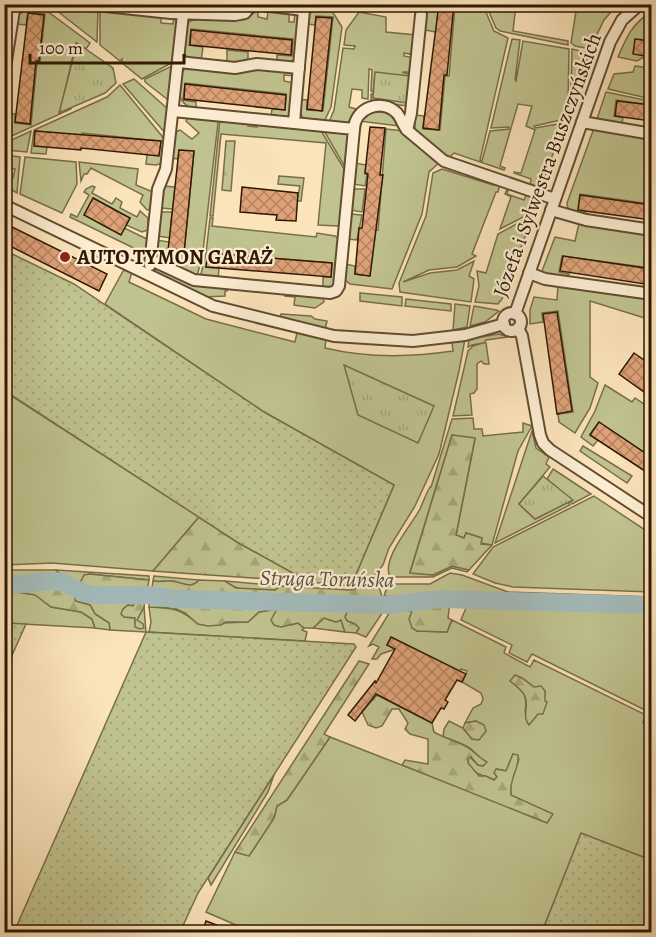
<svg xmlns="http://www.w3.org/2000/svg" width="656" height="937" viewBox="0 0 656 937" font-family="Alegreya,serif">
  <style>
    .grass { fill: #c0c38f; stroke: #786e49; stroke-width: 1.5; fill-rule: evenodd }
    .forest { fill: url(#forest-firs); stroke: #786e49; stroke-width: 1.5 }
    .park { fill: url(#park-tufts); stroke: #786e49; stroke-width: 1.5 }
    .garden { fill: url(#garden-dots); stroke: #786e49; stroke-width: 1.5 }
    .lines { fill: none; stroke-linecap: round; stroke-linejoin: round }
    .river { stroke: #a3bbbb; stroke-width: 18 }
    .building { fill: url(#building-cross-hatch); stroke: #2f1903; stroke-width: 1.5 }
    .street-casing { stroke: #624c31; stroke-width: 14 }
    .street { stroke: #fcedd2; stroke-width: 10 }
    .poi-dot { fill: #8f2418; stroke: #fcedd2; stroke-width: 2 }
    .labels { text-anchor: middle; stroke-width: 4.5; stroke-linejoin: round; paint-order: stroke }
    .street-label { font-size: 21px; fill: #2f1903; stroke: #fcedd2 }
    .poi-label { font-size: 21px; font-weight: bold; fill: #2f1903; stroke: #fcedd2; text-anchor: start }
    .water-label { font-size: 22px; font-style: italic; fill: #585243; stroke: #fcedd2 }
  </style>
  <defs>
    <pattern id="forest-firs" width="22" height="20" patternUnits="userSpaceOnUse" patternTransform="scale(1.5)"><rect width="22" height="20" fill="#c0c38f"/><path d="M5 1l3.5 6h-7zM16 11l3.5 6h-7z" fill="#a5a77a"/></pattern>
    <pattern id="park-tufts" width="24" height="20" patternUnits="userSpaceOnUse" patternTransform="scale(1.5)"><rect width="24" height="20" fill="#c0c38f"/><path d="M3 7l-1-3M5 7V3M7 7l1-3M15 17l-1-3M17 17v-4M19 17l1-3" fill="none" stroke="#a5a77a"/></pattern>
    <pattern id="garden-dots" width="8" height="8" patternUnits="userSpaceOnUse" patternTransform="scale(1.5)"><rect width="8" height="8" fill="#c0c38f"/><path d="M2 2h.1M6 6h.1" fill="none" stroke="#a5a77a" stroke-width="1.8" stroke-linecap="round"/></pattern>
    <pattern id="building-cross-hatch" width="8" height="8" patternUnits="userSpaceOnUse" patternTransform="scale(1.5)"><rect width="8" height="8" fill="#dfa278"/><path d="M0 0l8 8M0 8l8-8" fill="none" stroke="#b58360"/></pattern>
  </defs>
  <rect width="100%" height="100%" fill="#fbe3ba"/>
  <filter id="stains"><feTurbulence type="fractalNoise" baseFrequency=".00333" numOctaves="4"/><feColorMatrix values="0 0 0 0 .2 0 0 0 0 .09 0 0 0 0 .02 0 0 0 .5 -.17"/></filter>
  <radialGradient id="worn" r=".72"><stop offset=".6" stop-color="#630" stop-opacity="0"/><stop offset="1" stop-color="#630" stop-opacity=".3"/></radialGradient>
  <g class="grass">
    <polygon points="39,5 90,43 86,49 76,43 60,112 70,107 71,109 5,139 4,113 15,114 15,123 31,125 37,62 40,62 45,14 28,12 26,25 16,24 17,16 28,8 38,8"/>
    <polygon points="52,5 98,9 97,42 52,7"/>
    <polygon points="455,5 483,5 494,31 508,38 480,160 482,161 490,131 509,129 509,127 491,128 512,39 520,40 515,80 516,81 523,41 569,49 568,105 565,119 534,126 535,128 564,123 540,190 530,186 531,179 514,173 514,172 521,173 535,130 526,126 532,106 518,104 500,166 505,168 504,170 454,153 450,157 442,153 415,131 415,115 424,116 423,129 440,130 445,76 449,76"/>
    <polygon points="486,5 516,5 513,31 568,41 568,45 500,31 496,28"/>
    <polygon points="577,5 617,5 604,20 590,49 575,46 571,43"/>
    <polygon points="314,8 332,11 342,27 331,107 324,122 303,119 299,108 299,99 307,100 307,110 323,111 333,17 316,16 315,25 307,24 308,15"/>
    <polygon points="100,9 161,15 161,23 173,24 174,16 177,20 175,61 142,79 122,63 122,59 120,61 100,45"/>
    <polygon points="258,10 258,17 267,19 268,11 289,13 289,22 294,22 295,13 300,17 296,57 292,61 277,62 277,55 292,56 293,39 191,29 189,45 203,47 201,61 191,59 185,55 186,26 190,21 212,16 244,20"/>
    <polygon points="426,10 438,11 436,32 425,30"/>
    <polygon points="359,12 386,17 386,32 416,35 415,55 404,53 404,56 414,58 414,72 402,72 411,75 408,106 371,102 371,94 373,94 373,98 375,72 373,92 371,91 372,70 369,69 368,99 362,98 362,90 352,89 349,107 356,109 348,123 329,122 334,110 343,48 354,49 355,46 344,45 346,30"/>
    <path d="M651 12V57L642 58 637 61 618 57C627 36 632 24 651 12Z"/>
    <polygon points="572,49 589,53 573,101 571,91"/>
    <polygon points="227,50 248,52 248,59 240,64 227,63"/>
    <polygon points="174,65 169,99 167,99 145,82 145,79"/>
    <polygon points="635,66 651,68 651,105 649,104 649,100 647,98 608,89 614,74 633,72"/>
    <path d="M185 68H258L293 72 294 76 284 75V81L294 83 289 116 284 118 271 116 272 109 285 110 286 94 185 83 183 100 196 102V108C175 106 175 82 185 68Z"/>
    <polygon points="134,79 169,110 166,134 123,84"/>
    <polygon points="120,85 166,141 162,163 156,165 146,164 147,155 160,141 82,133 81,136 36,131 47,147 46,154 31,153 34,130 107,97"/>
    <polygon points="606,92 645,100 644,104 616,100 614,116 623,117 622,124 597,119"/>
    <polygon points="367,111 388,112 399,126 359,121"/>
    <polygon points="188,115 216,119 218,123 203,251 197,277 155,259 157,240 169,242 168,252 184,253 194,152 179,150 178,159 171,158 175,132 180,130 192,139 199,133 186,121"/>
    <polygon points="220,119 248,123 248,126 257,127 258,124 320,129 346,172 342,222 338,226 318,225 326,143 221,134 213,216 210,216"/>
    <polygon points="594,128 651,136 651,204 580,194 578,210 586,211 585,215 568,210 567,203"/>
    <polygon points="323,129 349,134 348,168 345,167"/>
    <polygon points="386,129 404,131 441,161 429,172 422,214 392,289 350,284 344,279 345,264 355,266 355,274 370,276 375,230 378,230"/>
    <polygon points="31,131 27,152 5,150 5,143"/>
    <polygon points="5,155 20,157 17,193 5,186 5,177 13,178 15,169 8,168 5,164"/>
    <polygon points="25,157 76,162 77,184 62,213 20,194"/>
    <polygon points="79,162 138,169 136,185 153,192 152,209 147,210 140,202 143,195 91,168 87,174 84,174 81,181"/>
    <polygon points="355,163 366,165 365,174 367,174 365,186 353,184"/>
    <polygon points="442,169 493,185 500,184 498,192 496,192 472,254 476,256 457,267 429,270 403,282 430,273 457,270 474,261 469,276 474,279 471,302 400,292 399,283 426,216 433,173"/>
    <polygon points="279,176 304,178 301,201 297,201 300,186 278,184"/>
    <polygon points="92,186 95,187 92,193 112,204 116,198 122,202 120,208 137,217 140,211 148,218 148,230 142,232 126,225 130,218 93,198 124,228 149,240 148,255 70,217 71,214 77,217 89,195 84,192 86,189"/>
    <polygon points="163,186 175,187 173,209 161,208"/>
    <polygon points="508,187 509,187 507,194 524,200 527,193 538,197 533,212 500,229 511,197 505,194"/>
    <polygon points="352,189 365,189 362,212 350,210"/>
    <polygon points="159,212 172,212 170,238 158,236"/>
    <polygon points="350,214 362,215 357,240 347,239"/>
    <polygon points="533,215 502,299 498,304 475,302 479,286 477,271 486,273 498,234"/>
    <polygon points="210,218 213,218 212,226 316,237 317,233 335,236 339,239 335,284 328,290 323,289 323,277 331,277 332,263 208,253 206,267 219,268 218,279 200,278 206,253"/>
    <polygon points="579,223 651,233 651,268 562,256 559,272 569,274 566,278 543,274 542,271 555,237 575,241"/>
    <polygon points="156,267 227,286 227,291 225,291 225,296 204,297 155,272"/>
    <path d="M126 270 132 272 129 282 206 319 295 342 297 333 326 339 325 348C366 358 412 357 453 351L452 342 465 339 459 371 439 454 415 506 389 548 383 565 371 580 351 586 394 485 264 412 105 304 123 271Z"/>
    <polygon points="558,284 651,296 651,320 590,301 590,377 598,383 590,408 575,433 559,422 558,414 573,412 558,311 542,313 543,322 530,324 530,310 534,297 557,300"/>
    <polygon points="285,291 320,296 323,298 324,302 315,308 294,305 295,297 285,296"/>
    <polygon points="360,293 402,297 402,306 360,301"/>
    <polygon points="406,299 451,304 451,311 405,306"/>
    <polygon points="455,304 470,306 467,327 453,330"/>
    <polygon points="474,306 496,310 499,311 485,322 470,326"/>
    <polygon points="281,314 311,316 315,319 327,321 325,329 280,317"/>
    <polygon points="499,334 508,337 486,340 484,343 486,343 489,364 484,364 481,361 477,364 477,389 474,393 470,394 472,415 453,416 468,351 473,346 483,343 472,345 468,347 469,339"/>
    <polygon points="605,385 632,402 635,398 651,409 651,457 599,422 590,434 598,440 593,446 581,437 595,411"/>
    <polygon points="4,391 199,517 153,571 52,563 5,565"/>
    <path d="M473 418 474 429H482L483 436 523 432V423L532 426 518 451 492 545 481 543 482 538 466 533 464 538 456 535 475 439 452 435 410 572 433 575 452 566 469 570 467 572 452 568 433 577H390C381 559 411 526 420 509 423 502 426 494 430 487H431L452 419Z"/>
    <polygon points="532,431 536,448 549,457 546,464 550,467 519,504 535,519 568,502 570,505 495,543"/>
    <polygon points="583,446 632,476 627,483 580,451"/>
    <polygon points="553,469 591,494 572,504 570,501 572,500 547,479"/>
    <polygon points="594,496 651,534 651,592 513,587 495,583 473,574 493,547"/>
    <polygon points="56,570 149,576 149,580 89,574 81,581 85,590 65,581"/>
    <polygon points="450,573 462,575 508,592 651,597 651,604 442,596 415,599 384,596 388,584 430,584"/>
    <path d="M154 576 199 580C189 591 181 580 169 581 163 581 159 582 153 581Z"/>
    <path d="M225 581 281 586 275 590C260 590 237 593 225 581Z"/>
    <polygon points="4,588 15,588 17,592 35,594 51,607 81,612 92,619 95,628 5,623"/>
    <polygon points="74,591 89,597 136,599 133,606 128,605 123,609 124,617 135,618 135,622 144,607 146,632 110,630 109,623 95,614 90,605 75,601"/>
    <polygon points="473,603 651,611 651,713 532,654 527,662 509,653 512,645 461,620 466,608"/>
    <polygon points="357,605 384,607 381,615 366,637 356,633 359,628 355,624 347,621 345,617 347,612 356,609"/>
    <path d="M149 607C172 608 180 608 198 624L248 622 259 612 278 609 291 625 298 623 304 628 302 630 307 632 305 641 149 632 151 622Z"/>
    <path d="M391 610 412 611 417 631 447 632 452 620 506 647 504 653 530 667 534 660 646 715 643 723 651 727V860L581 834 542 932H252L206 912 235 852 249 856 274 818 277 806 287 800 330 737 509 807 511 795 510 784 519 759 513 754 506 771 497 769V777L494 780C483 774 468 775 468 759L470 757 478 765 483 766 486 762C479 758 477 754 471 749 463 743 452 740 443 737L444 729 449 721 463 728 472 739 476 721 465 723 473 708 481 704 483 699 481 693 462 682 467 671 461 669 456 679 391 638 387 645 396 649 381 654 377 659H372L379 647 373 644 369 646ZM522 678 534 687 545 691C545 702 541 711 533 719L525 712C528 699 523 691 522 678Z"/>
    <polygon points="324,618 336,622 341,620 345,632 313,628"/>
    <polygon points="274,775 268,792 211,885 208,878"/>
  </g>
  <g class="forest">
    <polygon points="226,141 235,141 231,191 222,190"/>
    <polygon points="452,435 475,438 456,535 464,538 466,533 482,538 481,544 492,545 469,570 452,566 433,575 410,573"/>
    <polygon points="199,517 237,542 309,582 153,571"/>
    <polygon points="4,570 56,570 65,581 45,578 5,582"/>
    <polygon points="89,574 149,580 147,592 104,593 85,590 81,581 84,575"/>
    <path d="M199 580 225 581 236 588 275 590 281 586 351 590 370 584H375L379 587 383 600 380 602 151 593 153 581C159 582 163 581 169 581 181 580 189 591 199 580Z"/>
    <polygon points="57,585 74,591 75,601 90,605 95,614 109,623 110,630 95,628 92,619 81,612 51,607 35,595 17,592 15,588"/>
    <polygon points="150,597 175,601 357,605 356,609 347,612 345,617 347,621 355,624 359,628 356,633 345,632 341,620 336,622 324,618 313,628 304,628 298,623 281,627 274,625 271,620 277,609 259,612 248,622 226,622 221,625 208,626 198,624 185,613 174,608 149,607"/>
    <polygon points="145,598 144,607 137,620 143,624 144,628 140,629 135,627 135,618 124,617 121,614 123,609 128,605 133,606 136,599"/>
    <polygon points="441,600 450,602 448,618 452,620 447,632 417,631 412,628 409,619 412,611 391,610 393,606"/>
    <polygon points="359,661 369,664 324,734 330,737 287,800 277,806 274,818 249,856 235,852"/>
    <path d="M515 675 522 678 534 687 541 686 545 691V701L547 702 543 714H538L529 725C522 716 528 710 526 700 525 692 516 686 510 681Z"/>
    <path d="M377 695 432 723 434 732C444 738 456 741 467 747 474 751 479 758 487 762L483 766 478 765 471 757 468 759V763L479 776H486L494 780 497 777 494 773 496 769 506 771 513 754 518 755C520 768 509 777 511 795L553 814 547 823 402 765 405 760 428 764V739L410 734 405 729 408 723 399 709H392L382 726 376 728 368 725 362 712Z"/>
    <polygon points="476,721 484,725 486,731 479,740 472,739 463,728 465,723"/>
  </g>
  <g class="park">
    <polygon points="77,43 113,68 116,83 105,93 59,113"/>
    <polygon points="375,72 410,76 408,103 373,98"/>
    <polygon points="344,365 434,406 418,443 358,415"/>
    <polygon points="543,476 573,500 535,519 519,504"/>
  </g>
  <g class="garden">
    <polygon points="4,250 74,284 264,412 394,485 351,586 309,582 237,542 5,391"/>
    <polygon points="5,623 26,624 5,671 4,623"/>
    <polygon points="146,632 354,644 356,647 198,893 180,932 14,932"/>
    <polygon points="581,833 651,860 651,932 542,932"/>
  </g>
  <g class="lines">
    <polyline class="river" points="4,586 50,581 62,582 85,593 96,595 150,595 174,599 387,605 440,599 652,605"/>
  </g>
  <g class="building">
    <polygon points="439,4 454,4 447,75 444,75 439,130 423,128"/>
    <polygon points="28,13 44,15 39,61 36,61 30,124 15,122"/>
    <polygon points="316,17 332,18 322,111 307,109"/>
    <polygon points="191,30 292,40 291,55 190,45"/>
    <polygon points="635,39 651,41 651,57 633,54"/>
    <polygon points="185,84 286,95 285,110 184,99"/>
    <polygon points="617,101 651,105 651,121 615,116"/>
    <polygon points="370,127 385,128 380,175 383,175 370,276 355,274 359,228 362,228 368,174 365,173"/>
    <polygon points="35,131 161,141 159,156 81,148 81,150 34,146"/>
    <polygon points="179,150 194,151 184,253 168,251"/>
    <polygon points="242,187 298,193 296,221 276,220 277,215 240,212"/>
    <polygon points="580,195 651,205 651,220 578,210"/>
    <polygon points="93,198 130,218 121,235 84,215"/>
    <polygon points="4,223 107,274 99,291 4,243"/>
    <polygon points="208,253 332,263 331,277 206,267"/>
    <polygon points="563,256 651,269 651,285 560,271"/>
    <polygon points="557,312 572,411 557,414 543,314"/>
    <polygon points="634,353 651,365 651,397 619,374"/>
    <polygon points="599,422 651,457 651,475 590,435"/>
    <polygon points="391,637 466,674 462,682 457,680 445,700 448,702 444,709 441,708 432,723 376,694 355,721 348,715 375,681 376,683 395,649 387,645"/>
    <polygon points="206,921 235,932 234,933 202,933"/>
  </g>
  <g class="lines">
    <defs>
      <g id="street">
        <polyline points="86,4 171,13 235,15 245,13 252,4"/>
        <polyline points="253,4 304,10"/>
        <polyline points="421,15 411,113 407,130 444,161 555,199"/>
        <polyline points="179,62 235,68 257,64 299,68"/>
        <polyline points="4,74 14,10 23,4"/>
        <polyline points="294,122 304,10 309,6"/>
        <polyline points="582,122 652,134"/>
        <path d="M354 129C355 108 381 98 397 113 401 118 403 125 407 130"/>
        <polyline points="4,205 213,306 334,336 413,341 465,335 504,324"/>
        <polyline points="551,210 586,220 652,230"/>
        <polyline points="151,260 194,280 330,293 336,291 339,286 354,129 173,111"/>
        <polyline points="150,265 158,189 166,169 183,14"/>
        <polyline points="529,273 545,279 652,294"/>
        <circle cx="512" cy="322" r="9"/>
        <polyline points="515,314 610,42 622,20 640,4"/>
        <polyline points="518,328 522,336 540,435 543,443 550,450 652,517"/>
      </g>
    </defs>
    <use href="#street" class="street-casing"/>
    <use href="#street" class="street"/>
  </g>
  <circle class="poi-dot" cx="65" cy="257" r="6"/>
  <g class="labels">
    <g class="street-label">
      <text transform="translate(547 165) rotate(-70)" y="7">Józefa i Sylwestra Buszczyńskich</text>
    </g>
    <g class="poi-label">
      <text x="77" y="264">AUTO TYMON GARAŻ</text>
    </g>
    <g class="water-label">
      <text transform="translate(327 578) rotate(1)" y="8">Struga Toruńska</text>
    </g>
  </g>
  <rect width="656" height="937" fill="none" stroke="#fbe3ba" stroke-width="24"/>
  <rect x="6" y="6" width="644" height="925" fill="none" stroke="#2f1903" stroke-width="3"/>
  <rect x="12" y="12" width="632" height="913" fill="none" stroke="#2f1903" stroke-width="1.5"/>
  <path d="M30 54v9h154v-9" fill="none" stroke="#2f1903" stroke-width="3"/>
  <text x="39" y="54" font-size="18" fill="#2f1903" stroke="#fcedd2" stroke-width="4.5" paint-order="stroke">100 m</text>
  <rect width="100%" height="100%" filter="url(#stains)"/>
  <rect width="100%" height="100%" fill="url(#worn)"/>
</svg>
